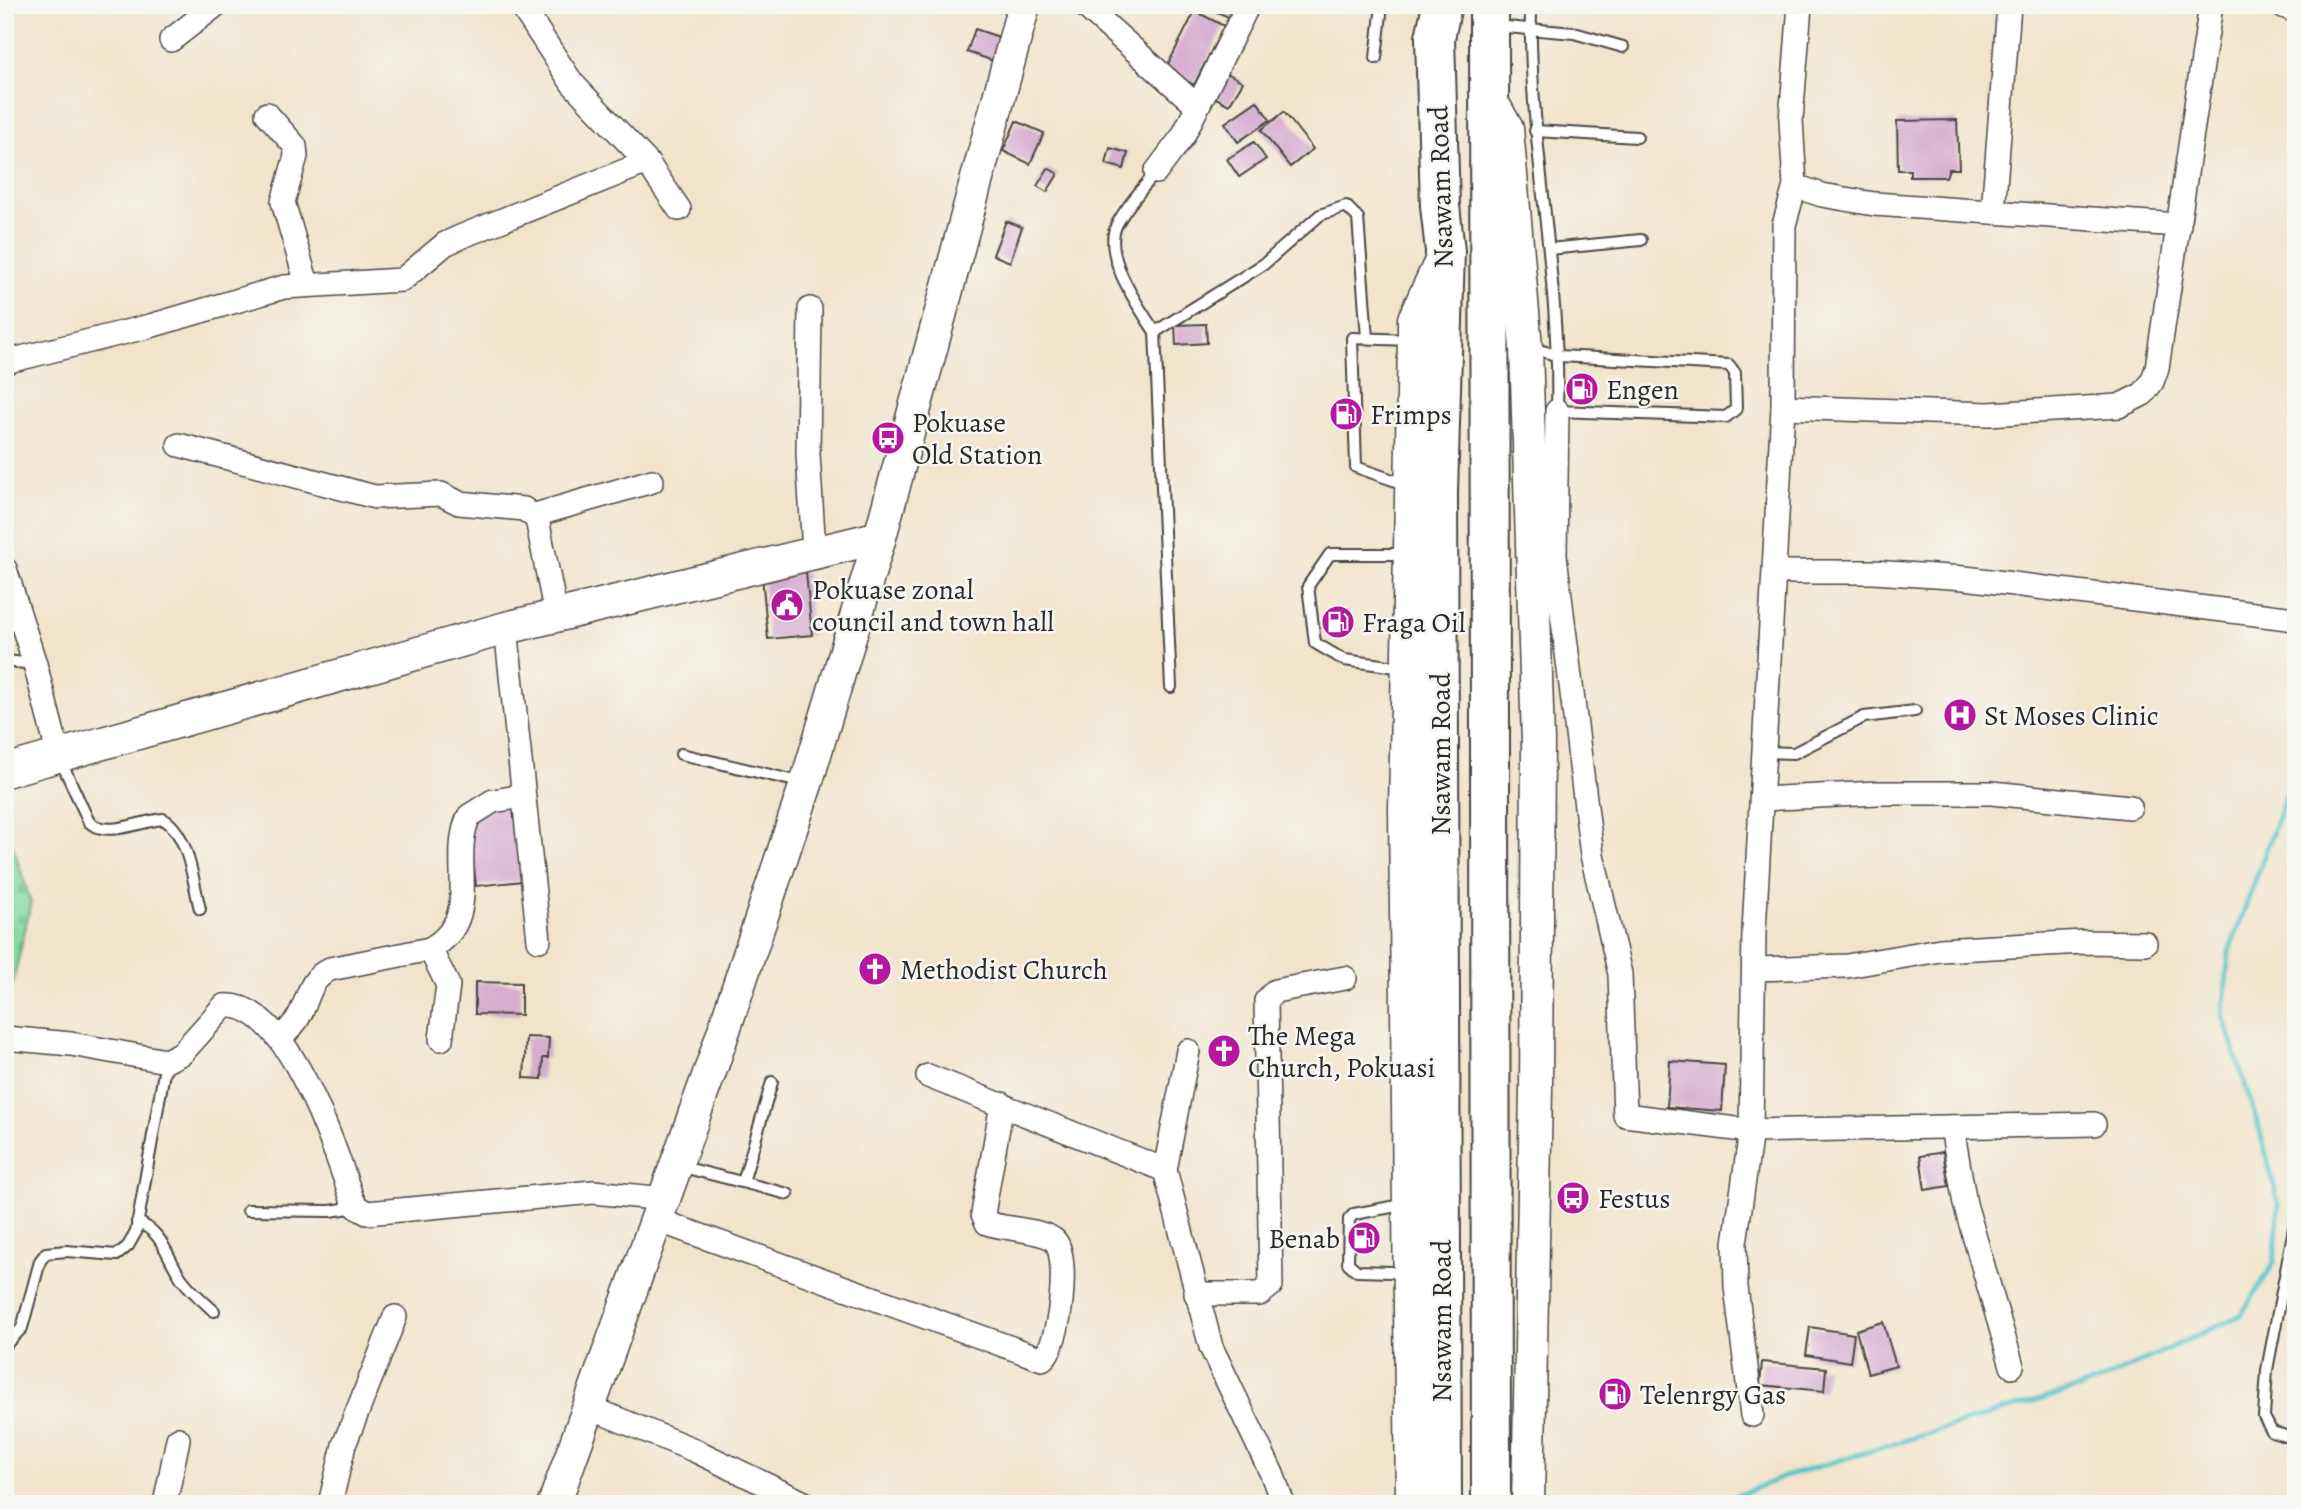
<svg xmlns="http://www.w3.org/2000/svg" width="2301" height="1509" viewBox="0 0 2301 1509" font-family="Alegreya,serif">
  <style>
    .cemetery { fill: url(#cemetery-stones); stroke: #568266; stroke-width: 2 }
    .lines { fill: none; stroke-linecap: round; stroke-linejoin: round }
    .stream { stroke: #55c3c9; stroke-width: 5 }
    .building { fill: #d6accf }
    .lane-casing { stroke: #494743; stroke-width: 14 }
    .street-casing { stroke: #494743; stroke-width: 26 }
    .secondary-casing { stroke: #494743; stroke-width: 35 }
    .highway-casing { stroke: #494743; stroke-width: 42 }
    .lane { stroke: #fff; stroke-width: 10 }
    .street { stroke: #fff; stroke-width: 23 }
    .secondary { stroke: #fff; stroke-width: 32 }
    .highway { stroke: #fff; stroke-width: 38 }
    .labels { text-anchor: middle; stroke-width: 5; stroke-linejoin: round; paint-order: stroke }
    .street-label { font-size: 28px; fill: #2b2b2b; stroke: #f6f6f2 }
    .poi-label { font-size: 28px; fill: #2b2b2b; stroke: #f6f6f2; text-anchor: start }
  </style>
  <defs>
    <pattern id="cemetery-stones" width="16" height="16" patternUnits="userSpaceOnUse" patternTransform="scale(1.75)"><rect width="16" height="16" fill="#81daa0"/><path d="M2 7V4a2 2 0 0 1 4 0v3zM10 15v-3a2 2 0 0 1 4 0v3z" fill="#70bb8a"/></pattern>
  </defs>
  <rect width="100%" height="100%" fill="#f6f6f2"/>
  <filter id="ink" filterUnits="userSpaceOnUse"><feTurbulence type="fractalNoise" baseFrequency=".0143" numOctaves="2"/><feDisplacementMap in="SourceGraphic" scale="14" xChannelSelector="R" yChannelSelector="G"/><feConvolveMatrix kernelMatrix="1 2 1 2 8 2 1 2 1" color-interpolation-filters="sRGB"/></filter>
  <filter id="wash" filterUnits="userSpaceOnUse"><feTurbulence type="fractalNoise" baseFrequency=".00686" numOctaves="4" result="noise"/><feDisplacementMap in="SourceGraphic" scale="28" xChannelSelector="R" yChannelSelector="G"/><feGaussianBlur stdDeviation="1.57" result="paint"/><feColorMatrix in="noise" values="0 0 0 0 0 0 0 0 0 0 0 0 0 0 0 0 0 1.4 0 .05"/><feComposite in="paint" operator="in"/></filter>
  <g filter="url(#wash)">
    <rect width="100%" height="100%" fill="#f1e4cb"/>
    <polygon class="cemetery" points="5,821 31,903 5,1017"/>
    <g class="lines">
      <polyline class="stream" points="1715,1504 1784,1477 2095,1383 2241,1315 2274,1263 2279,1205 2260,1131 2223,1015 2229,952 2296,768"/>
    </g>
    <g id="blocks">
      <g class="building">
        <polygon points="1201,5 1238,5 1233,19"/>
        <polygon points="2181,5 2206,5 2205,13 2181,11"/>
        <polygon points="1195,11 1224,26 1194,85 1165,70"/>
        <polygon points="975,29 1002,38 994,61 967,52"/>
        <polygon points="1227,73 1243,82 1229,105 1214,97"/>
        <polygon points="1257,101 1270,120 1238,142 1225,123"/>
        <polygon points="1284,112 1313,149 1290,167 1261,130"/>
        <polygon points="1957,120 1959,169 1949,169 1946,177 1910,177 1910,170 1898,170 1897,121"/>
        <polygon points="1016,121 1044,133 1030,164 1003,151"/>
        <polygon points="1254,142 1266,159 1239,177 1227,159"/>
        <polygon points="1110,148 1128,153 1124,169 1106,164"/>
        <polygon points="1048,168 1058,174 1047,192 1037,186"/>
        <polygon points="1006,221 1022,227 1010,262 993,255"/>
        <polygon points="1206,324 1207,343 1176,345 1175,325"/>
        <polygon points="806,572 812,635 768,639 762,576"/>
        <polygon points="513,802 522,881 476,886 468,807"/>
        <polygon points="475,982 521,983 521,1015 475,1014"/>
        <polygon points="526,1037 549,1038 548,1058 543,1058 542,1079 524,1078"/>
        <polygon points="1670,1061 1725,1065 1722,1111 1667,1107"/>
        <polygon points="1943,1152 1949,1186 1925,1190 1920,1156"/>
        <polygon points="1883,1322 1896,1366 1868,1374 1856,1330"/>
        <polygon points="1810,1327 1854,1334 1850,1362 1806,1355"/>
        <polygon points="1762,1362 1826,1368 1824,1391 1760,1385"/>
      </g>
    </g>
  </g>
  <g filter="url(#ink)">
    <use href="#blocks" fill-opacity="0" stroke="#494743" stroke-width="2"/>
    <g class="lines">
      <defs>
        <g id="lane">
          <path d="M1531 5C1528 141 1561 275 1557 411"/>
          <polyline points="1495,26 1574,33 1623,47"/>
          <polyline points="1376,58 1382,5"/>
          <polyline points="1535,131 1637,137"/>
          <path d="M1156 172C1143 188 1127 205 1117 224 1101 255 1139 307 1155 332L1171 687"/>
          <polyline points="1549,249 1641,240"/>
          <polyline points="1155,332 1264,264 1320,215 1346,206 1358,218 1367,338"/>
          <polyline points="1529,347 1559,356 1729,365 1735,373 1736,409 1726,417 1556,411"/>
          <polyline points="1407,485 1356,467 1352,338 1411,340"/>
          <polyline points="5,661 35,664"/>
          <polyline points="1404,668 1344,660 1315,643 1308,586 1330,554 1407,554"/>
          <polyline points="1763,752 1794,753 1864,717 1915,711"/>
          <polyline points="681,754 804,783"/>
          <path d="M60 759 89 822C107 838 141 821 163 819 189 833 193 883 200 909"/>
          <polyline points="679,1166 788,1194"/>
          <polyline points="743,1182 772,1082"/>
          <polyline points="1407,1204 1354,1214 1349,1219 1348,1263 1357,1271 1391,1272 1408,1276"/>
          <polyline points="248,1210 330,1211 357,1207"/>
          <polyline points="2296,1218 2267,1370 2264,1417 2272,1432 2296,1439"/>
          <path d="M137 1222C164 1232 166 1257 182 1279 191 1291 203 1301 214 1311"/>
          <polyline points="5,1345 22,1328 40,1261 46,1253 66,1251 117,1255 128,1246 136,1232 166,1061"/>
        </g>
        <g id="street">
          <polyline points="521,5 572,83 647,162 679,209"/>
          <polyline points="1084,5 1197,106"/>
          <polyline points="2281,5 2296,11"/>
          <polyline points="171,40 216,5"/>
          <polyline points="267,114 295,146 296,156 283,202 307,284"/>
          <polyline points="1156,172 1183,136 1248,5"/>
          <polyline points="1795,186 1822,195 1874,204 2179,225"/>
          <polyline points="1993,212 2009,5"/>
          <polyline points="810,309 808,454 814,552"/>
          <polyline points="5,362 150,326 284,287 402,280 445,244 460,237 647,162"/>
          <polyline points="1783,407 1988,414 2119,406 2143,394 2152,382 2157,368 2211,5"/>
          <polyline points="1557,411 1555,556 1592,855 1620,974 1625,1115 1751,1131 2094,1124"/>
          <polyline points="179,445 375,497 441,494 459,503 524,509 537,519 556,615"/>
          <polyline points="535,515 652,481"/>
          <polyline points="5,569 35,664 59,757"/>
          <polyline points="1776,572 1873,572 1965,578 2296,619"/>
          <polyline points="506,628 539,940"/>
          <polyline points="1762,799 1877,793 1992,793 2130,807"/>
          <polyline points="430,949 448,985 441,1039"/>
          <polyline points="1754,969 1847,966 1940,950 2084,942 2145,943"/>
          <path d="M5 1038 71 1044 166 1061 182 1053 224 1006C288 1001 336 1151 352 1199L357 1207 367 1213 593 1192 665 1199"/>
          <path d="M280 1039C286 1033 293 1026 298 1018 310 998 307 981 330 969L430 949C485 918 448 861 469 816L493 801 523 796"/>
          <polyline points="1188,1051 1165,1170 1211,1347 1272,1474 1283,1504"/>
          <polyline points="928,1076 1165,1170"/>
          <polyline points="1952,1127 1965,1204 2012,1366"/>
          <path d="M657 1220 1042 1359C1060 1348 1070 1257 1055 1241 1045 1230 1003 1229 987 1223L983 1214 1002 1104"/>
          <polyline points="1196,1294 1260,1294 1271,1285 1266,1001 1275,991 1345,978"/>
          <polyline points="588,1407 694,1450 806,1504"/>
          <polyline points="1752,1415 1736,1287 1735,1243 1751,1131 1754,931 1783,407 1784,225 1795,186 1791,120 1800,5"/>
          <polyline points="165,1504 178,1439"/>
          <polyline points="330,1504 344,1445 395,1317"/>
        </g>
        <g id="secondary">
          <polyline points="1496,109 1507,129 1526,347 1538,742 1536,1090 1528,1504"/>
          <polyline points="5,771 506,628 880,537"/>
          <polyline points="554,1504 713,1063 806,784 880,537 1024,5"/>
          <polyline points="1412,1504 1405,809 1414,341 1414,319 1442,259"/>
        </g>
        <g id="highway">
          <polyline points="1489,5 1491,1504"/>
          <polyline points="1442,1504 1438,492 1445,251 1440,206 1435,38 1442,5"/>
        </g>
      </defs>
      <use href="#lane" class="lane-casing"/>
      <use href="#street" class="street-casing"/>
      <use href="#secondary" class="secondary-casing"/>
      <use href="#highway" class="highway-casing"/>
      <use href="#lane" class="lane"/>
      <use href="#street" class="street"/>
      <use href="#secondary" class="secondary"/>
      <use href="#highway" class="highway"/>
    </g>
  </g>
  <defs>
    <symbol id="fuel-disc" viewBox="-11 -11 22 22"><circle r="9.5" fill="#b5179e" stroke="#f6f6f2"/><path d="M-5.5-6h7V0h2V4h1.3V-2.5L3-4.5l.8-.8L6-3V5H2.5V1h-1V6h-7ZM-4.2-4.7v3.2H.2V-4.7Z" fill="#fff"/></symbol>
    <symbol id="bus-disc" viewBox="-11 -11 22 22"><circle r="9.5" fill="#b5179e" stroke="#f6f6f2"/><path d="M-5-6H5V4H4V6H2V4H-2V6H-4V4H-5ZM-3.5-4V0h7V-4ZM-3.5 1.2v1.5H-2V1.2ZM2 1.2v1.5H3.5V1.2Z" fill="#fff"/></symbol>
    <symbol id="civic-disc" viewBox="-11 -11 22 22"><circle r="9.5" fill="#b5179e" stroke="#f6f6f2"/><path d="M-.6-6.5H3V-4.5H.6V-3L4-1V1h2V6H-6V1h2V-1L-.6-3ZM-1.2 2.5V6h2.4V2.5Z" fill="#fff"/></symbol>
    <symbol id="hospital-disc" viewBox="-11 -11 22 22"><circle r="9.5" fill="#b5179e" stroke="#f6f6f2"/><path d="M-5-5h3v3.5h4V-5h3V5h-3V1.5h-4V5h-3Z" fill="#fff"/></symbol>
    <symbol id="church-disc" viewBox="-11 -11 22 22"><circle r="9.5" fill="#b5179e" stroke="#f6f6f2"/><path d="M-1.2-6h2.4v3.5h3.3v2.4h-3.3V6h-2.4V-.1h-3.3v-2.4h3.3Z" fill="#fff"/></symbol>
  </defs>
  <g fill-rule="evenodd">
    <use href="#fuel-disc" x="1563" y="370" width="38" height="38"/>
    <use href="#fuel-disc" x="1327" y="395" width="38" height="38"/>
    <use href="#bus-disc" x="869" y="419" width="38" height="38"/>
    <use href="#civic-disc" x="768" y="586" width="38" height="38"/>
    <use href="#fuel-disc" x="1319" y="603" width="38" height="38"/>
    <use href="#hospital-disc" x="1941" y="696" width="38" height="38"/>
    <use href="#church-disc" x="856" y="950" width="38" height="38"/>
    <use href="#church-disc" x="1205" y="1032" width="38" height="38"/>
    <use href="#bus-disc" x="1554" y="1179" width="38" height="38"/>
    <use href="#fuel-disc" x="1345" y="1219" width="38" height="38"/>
    <use href="#fuel-disc" x="1596" y="1375" width="38" height="38"/>
  </g>
  <g class="labels">
    <g class="street-label">
      <text transform="translate(1440 187) rotate(-92)" y="10">Nsawam Road</text>
      <text transform="translate(1440 754) rotate(-90)" y="10">Nsawam Road</text>
      <text transform="translate(1441 1321) rotate(-90)" y="10">Nsawam Road</text>
    </g>
    <g class="poi-label">
      <text x="1606" y="399">Engen</text>
      <text x="1370" y="424">Frimps</text>
      <text x="912" y="432">Pokuase<tspan x="912" dy="32">Old Station</tspan></text>
      <text x="812" y="599">Pokuase zonal<tspan x="812" dy="32">council and town hall</tspan></text>
      <text x="1362" y="632">Fraga Oil</text>
      <text x="1984" y="725">St Moses Clinic</text>
      <text x="900" y="979">Methodist Church</text>
      <text x="1248" y="1045">The Mega<tspan x="1248" dy="32">Church, Pokuasi</tspan></text>
      <text x="1598" y="1208">Festus</text>
      <text x="1340" y="1248" text-anchor="end">Benab</text>
      <text x="1640" y="1404">Telenrgy Gas</text>
    </g>
  </g>
  <rect width="2301" height="1509" fill="none" stroke="#f6f6f2" stroke-width="28"/>
</svg>
